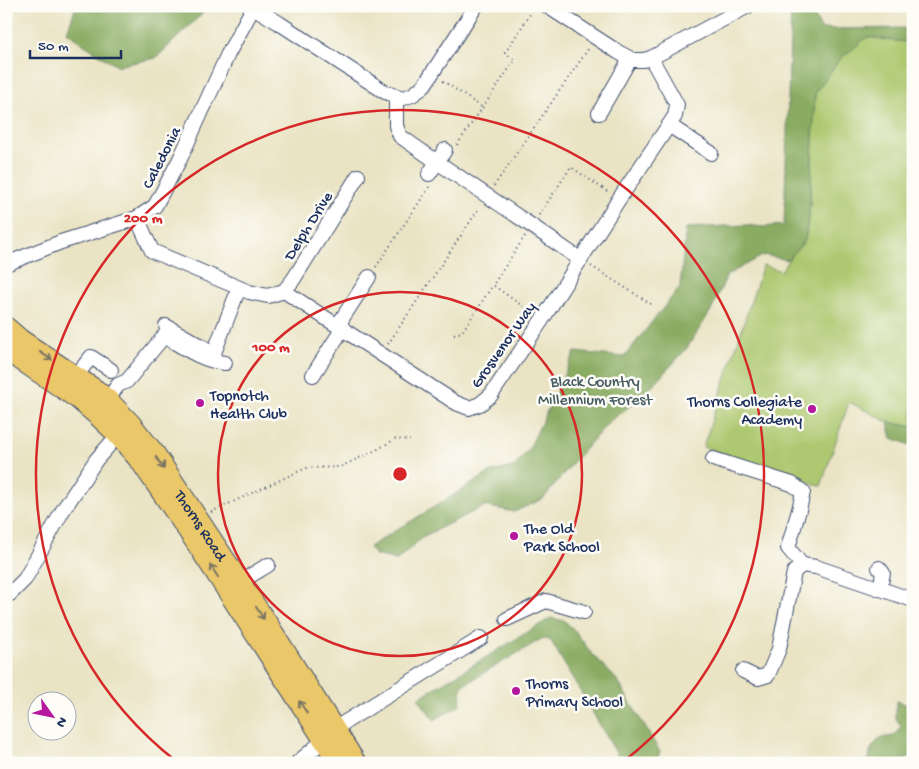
<svg xmlns="http://www.w3.org/2000/svg" width="919" height="769" viewBox="0 0 919 769" font-family="'Gochi Hand',sans-serif">
  <style>
    .green { fill: #adc86f; stroke: #647c66 }
    .forest { fill: #8aac62; stroke: #526e60 }
    .lines { fill: none; stroke-linecap: round; stroke-linejoin: round }
    .minor-casing { stroke: #3a4a6d; stroke-width: 16 }
    .highway-casing { stroke: #3a4a6d; stroke-width: 22 }
    .path { stroke: #3a4a6d; stroke-width: 2; stroke-dasharray: 1 4; stroke-linecap: butt }
    .minor { stroke: #fff; stroke-width: 14 }
    .highway { stroke: #eac769; stroke-width: 20 }
    .oneway { stroke: #787363 }
    .ring { fill: none; stroke: #d62828; stroke-width: 2.5 }
    .poi-dot { fill: #b5179e; stroke: #fdfcf7; stroke-width: 2 }
    .labels { text-anchor: middle; stroke-width: 5; stroke-linejoin: round; paint-order: stroke }
    .street-label { font-size: 16px; fill: #1b2f5e; stroke: #fdfcf7 }
    .park-label { font-size: 16px; fill: #475d63; stroke: #fdfcf7 }
    .poi-label { font-size: 16px; fill: #1b2f5e; stroke: #fdfcf7; text-anchor: start }
    .centre { fill: #d62828; stroke: #fdfcf7; stroke-width: 2.5 }
    .ring-label { font-size: 15px; text-anchor: middle; font-weight: bold; fill: #d62828; stroke: #fdfcf7; stroke-width: 5; stroke-linejoin: round; paint-order: stroke }
  </style>
  <rect width="100%" height="100%" fill="#fdfcf7"/>
  <filter id="ink" filterUnits="userSpaceOnUse"><feTurbulence type="fractalNoise" baseFrequency=".02" numOctaves="2"/><feDisplacementMap in="SourceGraphic" scale="10" xChannelSelector="R" yChannelSelector="G"/><feConvolveMatrix kernelMatrix="1 2 1 2 8 2 1 2 1" color-interpolation-filters="sRGB"/></filter>
  <filter id="wash" filterUnits="userSpaceOnUse"><feTurbulence type="fractalNoise" baseFrequency=".0096" numOctaves="4" result="noise"/><feDisplacementMap in="SourceGraphic" scale="20" xChannelSelector="R" yChannelSelector="G"/><feGaussianBlur stdDeviation="1.12" result="paint"/><feColorMatrix in="noise" values="0 0 0 0 0 0 0 0 0 0 0 0 0 0 0 0 0 1.4 0 .05"/><feComposite in="paint" operator="in"/></filter>
  <g filter="url(#wash)">
    <rect width="100%" height="100%" fill="#eae4c5"/>
    <polygon class="green" points="867,37 913,43 913,427 888,422 849,402 821,486 703,447 763,265 781,271 788,260 805,240 810,205 815,93 839,60"/>
    <g class="forest">
      <polygon points="76,6 210,6 156,58 117,66 83,44 67,32"/>
      <polygon points="791,6 810,6 821,29 913,28 913,43 867,37 839,60 815,93 810,205 805,240 788,260 764,255 727,275 712,309 687,348 643,396 610,421 575,460 543,499 514,512 485,506 424,536 397,560 375,555 369,547 489,473 515,466 529,449 575,352 624,357 680,287 686,228 746,225 763,227 784,225"/>
      <polygon points="888,422 913,427 913,446 892,438"/>
      <polygon points="551,618 565,621 575,631 591,653 617,680 660,752 657,759 668,763 622,763 551,641 543,638 462,686 460,705 434,720 418,698"/>
      <polygon points="897,701 913,707 913,755 896,763 868,763 871,749 880,738 894,736 901,726 895,717"/>
    </g>
  </g>
  <g filter="url(#ink)">
    <g class="lines">
      <defs>
        <g id="minor">
          <polyline points="547,6 618,52 633,60 643,60 651,58 748,6"/>
          <polyline points="253,7 279,23 385,92 396,96 403,98 412,95 419,90 425,84 476,6"/>
          <polyline points="396,96 396,126 400,136 437,162 532,226 581,260"/>
          <polyline points="599,113 630,59"/>
          <polyline points="669,125 711,153"/>
          <polyline points="429,174 445,150"/>
          <polyline points="137,218 152,251 249,292 268,296 284,291"/>
          <polyline points="6,264 61,242 137,218 155,206 180,159 228,54 254,6"/>
          <polyline points="284,291 456,403 469,408 480,404 491,395 542,320 619,199 675,116 677,105 651,58"/>
          <polyline points="284,291 293,280 358,176"/>
          <polyline points="338,325 369,277"/>
          <polyline points="166,326 214,353 239,288"/>
          <polyline points="313,375 343,328"/>
          <polyline points="76,376 91,357 111,370"/>
          <path d="M103 406 118 385 127 381 164 336C183 347 202 361 225 363"/>
          <polyline points="713,459 792,484 803,492 799,510 788,548 802,565"/>
          <polyline points="879,568 883,573 880,589"/>
          <polyline points="240,582 268,565"/>
          <polyline points="6,594 10,594 25,579 63,510 81,483 96,460 118,435"/>
          <polyline points="507,619 546,601 584,612"/>
          <polyline points="743,671 758,678 768,675 779,649 794,572 802,565 816,567 913,600"/>
          <polyline points="334,729 481,638"/>
          <polyline points="297,763 324,740"/>
        </g>
        <g id="highway">
          <path id="s1" d="M6 327 21 340 96 390 108 400 131 424 155 454 198 519 269 626 356 763"/>
          <polyline points="6,350 78,399 97,415 117,434 141,462 195,541 339,763"/>
        </g>
      </defs>
      <use href="#minor" class="minor-casing"/>
      <use href="#highway" class="highway-casing"/>
      <g class="path">
        <polyline points="443,81 483,108"/>
        <polyline points="457,145 515,60 505,53 534,8"/>
        <polyline points="494,186 589,48"/>
        <polyline points="539,215 571,167 608,192"/>
        <polyline points="525,236 493,285 532,313"/>
        <polyline points="591,266 654,306"/>
        <polyline points="376,267 430,186"/>
        <polyline points="454,334 462,332 493,285"/>
        <polyline points="388,344 480,207"/>
        <polyline points="211,512 306,468 340,467 378,449 395,439 410,440"/>
      </g>
      <use href="#minor" class="minor"/>
      <use href="#highway" class="highway"/>
    </g>
    <defs><path id="oneway-shaft" d="M-6 0H5M1.5-3L5.5 0L1.5 3" fill="none" stroke-width="1.6" stroke-linecap="round" stroke-linejoin="round" transform="scale(1.25)"/></defs>
    <g class="oneway">
      <use href="#oneway-shaft" transform="translate(46 356) rotate(33)"/>
      <use href="#oneway-shaft" transform="translate(160 463) rotate(56)"/>
      <use href="#oneway-shaft" transform="translate(214 571) rotate(-123)"/>
      <use href="#oneway-shaft" transform="translate(260 613) rotate(57)"/>
      <use href="#oneway-shaft" transform="translate(303 707) rotate(-123)"/>
    </g>
  </g>
  <g class="ring">
    <circle cx="400" cy="474" r="182"/>
    <path d="M176 761A364 364 0 1 1 624 761"/>
  </g>
  <g class="poi-dot">
    <circle cx="200" cy="403" r="5"/>
    <circle cx="812" cy="409" r="5"/>
    <circle cx="514" cy="536" r="5"/>
    <circle cx="516" cy="691" r="5"/>
  </g>
  <g class="labels">
    <g class="street-label">
      <text transform="translate(160 157) rotate(-63)" y="6">Caledonia</text>
      <text transform="translate(307 225) rotate(-58)" y="6">Delph Drive</text>
      <text transform="translate(502 344) rotate(-55)" y="6">Grosvenor Way</text>
      <text dy="6" stroke="none"><textPath href="#s1" startOffset="282">Thorns Road</textPath></text>
    </g>
    <g class="park-label">
      <text x="595" y="386">Black Country<tspan x="595" dy="18">Millennium Forest</tspan></text>
    </g>
    <g class="poi-label">
      <text x="210" y="400">Topnotch<tspan x="210" dy="18">Health Club</tspan></text>
      <text x="802" y="406" text-anchor="end">Thorns Collegiate<tspan x="802" dy="18">Academy</tspan></text>
      <text x="524" y="533">The Old<tspan x="524" dy="18">Park School</tspan></text>
      <text x="526" y="688">Thorns<tspan x="526" dy="18">Primary School</tspan></text>
    </g>
  </g>
  <circle cx="400" cy="474" r="8" class="centre"/>
  <g class="ring-label">
    <text x="143" y="222">200 m</text>
    <text x="271" y="351">100 m</text>
  </g>
  <rect width="919" height="769" fill="none" stroke="#fdfcf7" stroke-width="25"/>
  <g transform="translate(52 716) rotate(123)"><circle r="24" fill="#fdfcf7" stroke="#a3aaba"/>
  <path d="M0-4L9 19L0 12L-9 19Z" fill="#b5179e"/>
  <text y="-8" font-size="14" font-weight="bold" text-anchor="middle" fill="#1b2f5e">N</text>
  </g>
  <path d="M30 50v8h91v-8" fill="none" stroke="#1b2f5e" stroke-width="2.5"/>
  <text x="38" y="50" font-size="15" fill="#1b2f5e" stroke="#fdfcf7" stroke-width="4" paint-order="stroke">50 m</text>
</svg>
